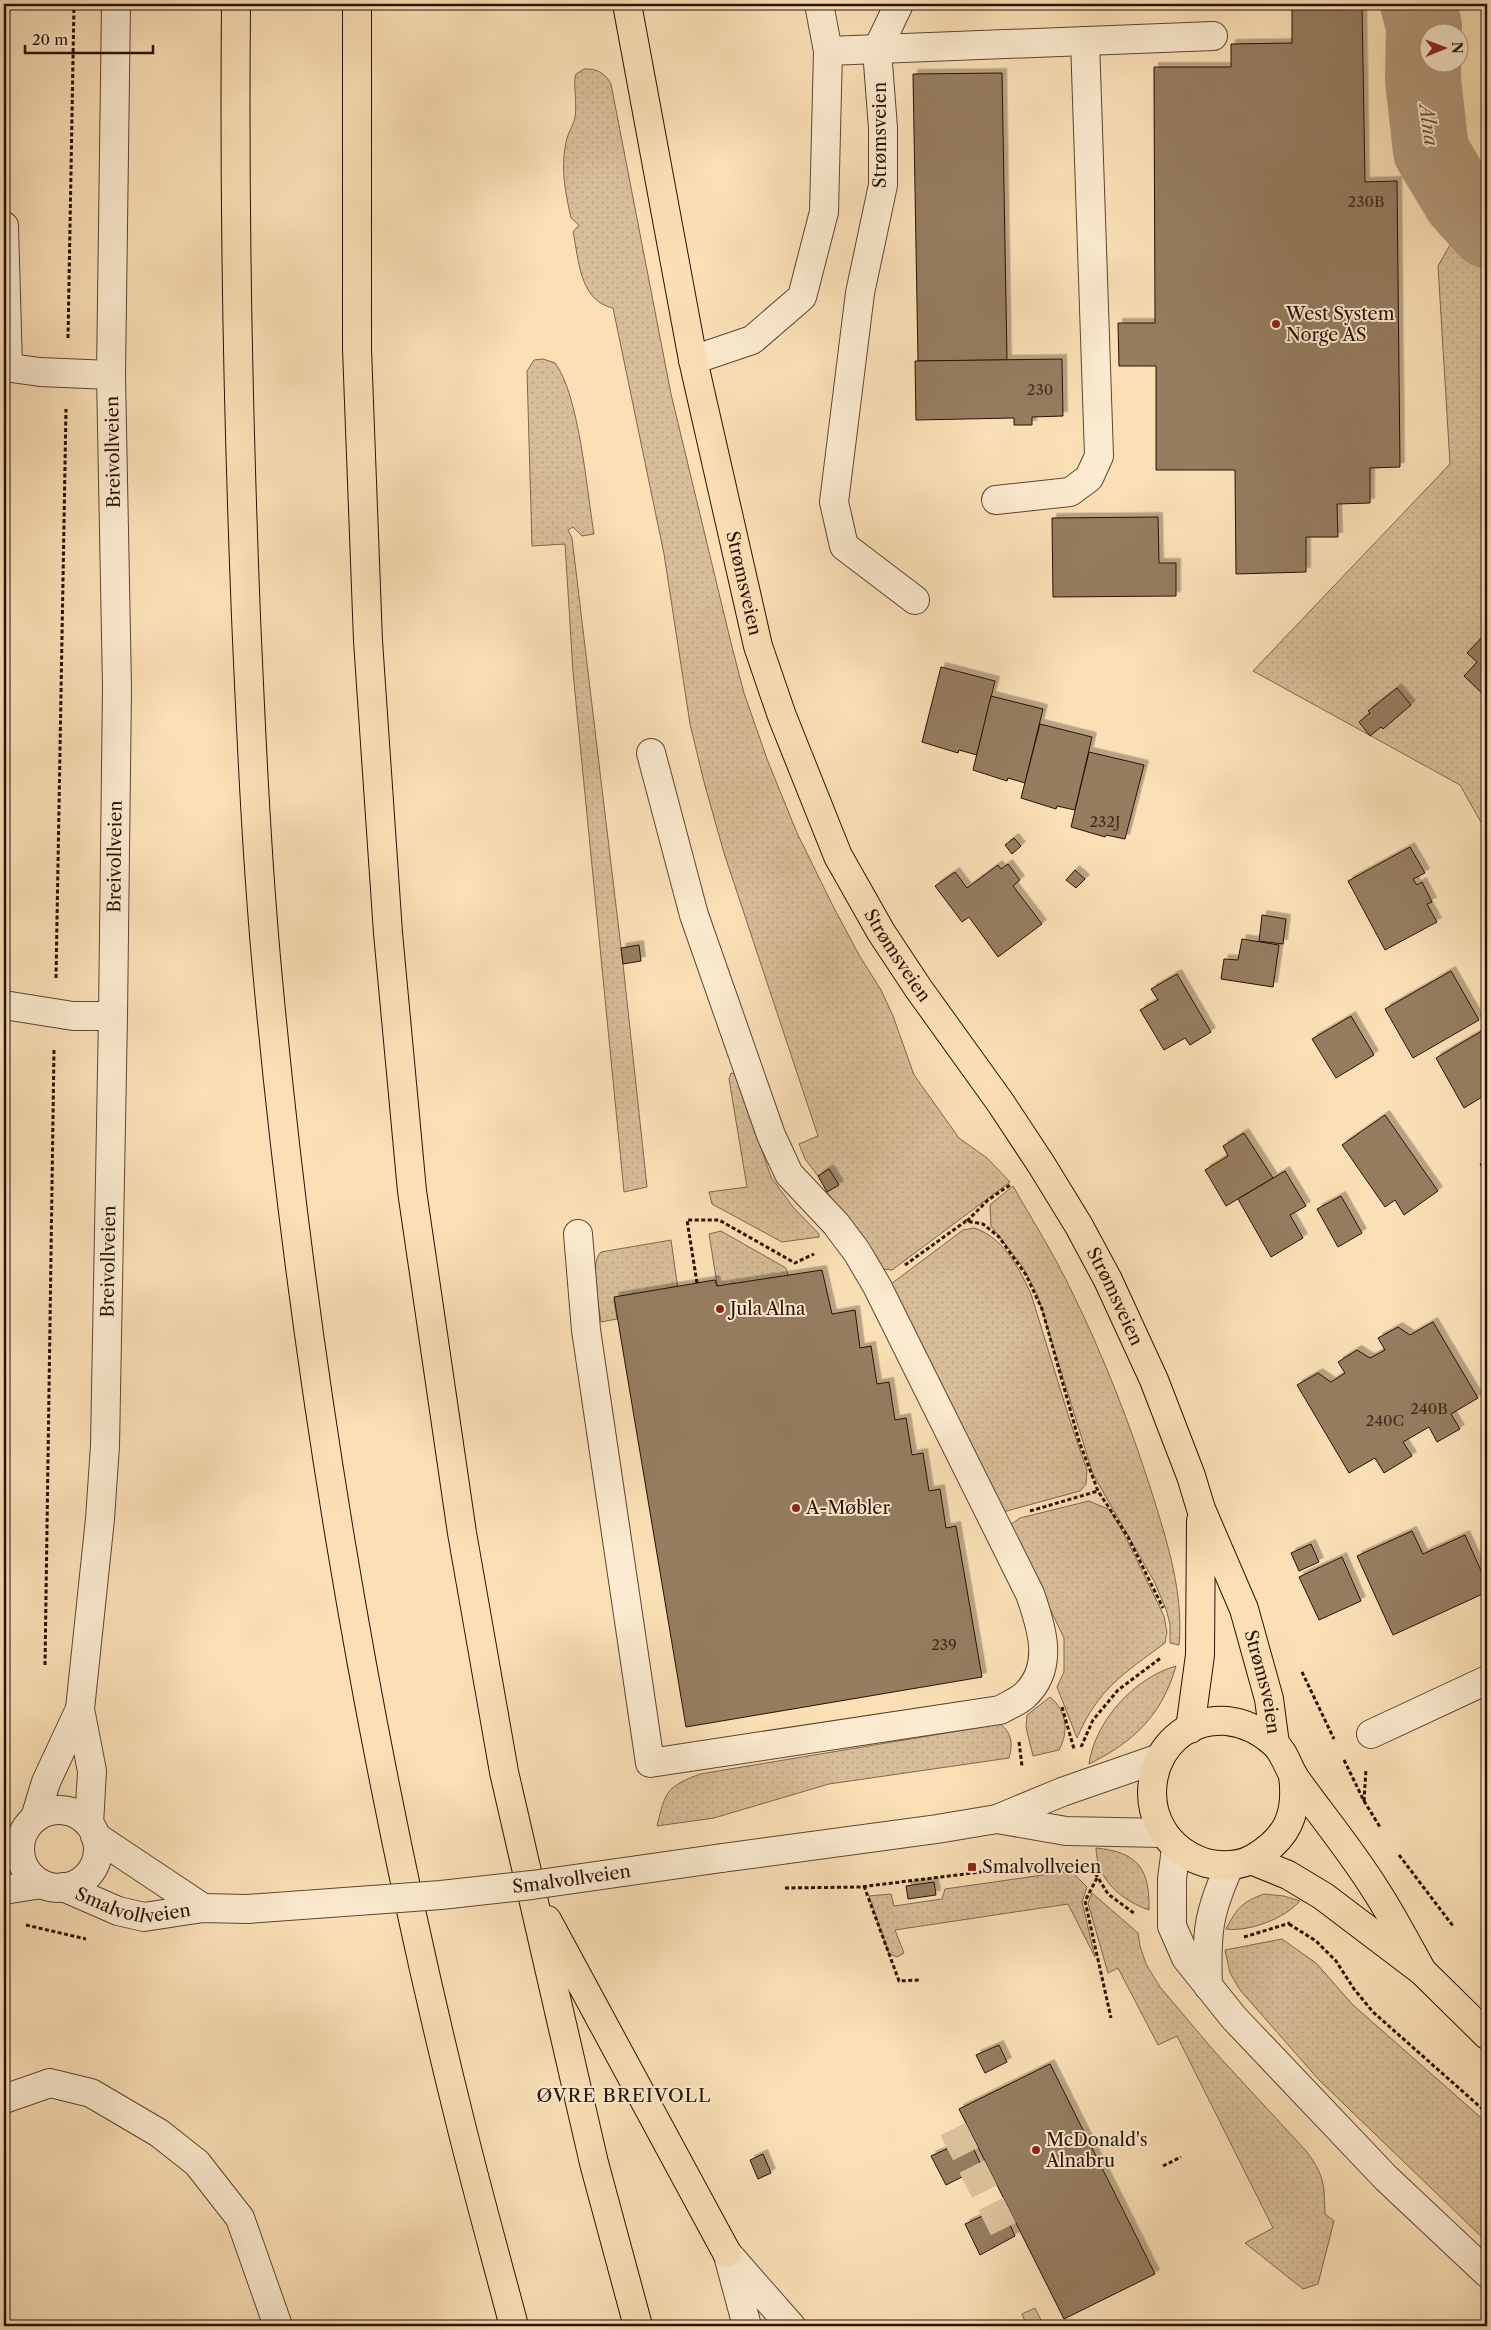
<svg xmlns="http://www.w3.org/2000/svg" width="1491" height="2330" viewBox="0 0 1491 2330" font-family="'Libre Caslon Text',serif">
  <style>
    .grass { fill: url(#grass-dots); stroke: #80674e }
    .garden { fill: #d7bd98; stroke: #80674e }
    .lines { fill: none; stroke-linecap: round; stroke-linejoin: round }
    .river { stroke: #b39a7a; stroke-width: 76 }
    .building { fill: #967d61; stroke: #281105; filter: url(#shadow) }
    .minor-tunnel { stroke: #dbc19b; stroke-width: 28; stroke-dasharray: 28 14; stroke-linecap: butt }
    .minor-casing { stroke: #5d4531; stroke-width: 30 }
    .major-casing { stroke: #281105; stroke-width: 30 }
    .highway-casing { stroke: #281105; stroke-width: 30 }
    .path { stroke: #281105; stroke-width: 3; stroke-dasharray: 4 2.5; stroke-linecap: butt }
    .minor { stroke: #fcebd0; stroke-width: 28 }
    .major { stroke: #fbe0b6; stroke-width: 28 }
    .highway { stroke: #fbe0b6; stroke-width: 28 }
    .minor-bridge-casing { stroke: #5d4531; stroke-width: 30; stroke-linecap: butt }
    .minor-bridge { stroke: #fcebd0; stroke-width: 28 }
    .poi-dot { fill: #8f2418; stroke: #fcebd0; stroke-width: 2 }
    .labels { text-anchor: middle; stroke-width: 4; stroke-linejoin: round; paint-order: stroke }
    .number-label { font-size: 15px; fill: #442c1c }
    .street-label { font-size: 18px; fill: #281105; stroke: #fcebd0 }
    .poi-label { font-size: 18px; fill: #281105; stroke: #fcebd0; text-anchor: start }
    .water-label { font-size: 19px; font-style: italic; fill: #674f3a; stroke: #fcebd0 }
    .neighbourhood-label { font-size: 19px; letter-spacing: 1px; fill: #281105; stroke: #fcebd0 }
  </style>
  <defs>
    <pattern id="grass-dots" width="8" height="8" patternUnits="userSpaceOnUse" patternTransform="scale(1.25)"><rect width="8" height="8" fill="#d7bd98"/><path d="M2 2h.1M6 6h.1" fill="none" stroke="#b9a182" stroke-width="1.8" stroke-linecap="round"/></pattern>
    <filter id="shadow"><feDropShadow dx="4.5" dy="-4.5" stdDeviation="0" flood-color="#0004"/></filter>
  </defs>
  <rect width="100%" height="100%" fill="#fbe0b6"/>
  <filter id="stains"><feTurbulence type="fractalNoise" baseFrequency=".004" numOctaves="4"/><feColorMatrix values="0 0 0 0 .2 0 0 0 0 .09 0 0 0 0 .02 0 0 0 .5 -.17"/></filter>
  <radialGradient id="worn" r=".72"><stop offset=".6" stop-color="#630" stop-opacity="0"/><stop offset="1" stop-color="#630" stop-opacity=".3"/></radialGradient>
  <g class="grass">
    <path d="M584 69C596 68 605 73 611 84L671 394 731 643 744 693 767 759 797 833 832 904 859 955 881 990 893 1016 914 1075 959 1138 987 1158 1010 1182 892 1270 882 1269 827 1192 838 1184 829 1169 818 1176 805 1159 799 1144 818 1136 724 853 704 782 690 724 664 554 613 308C579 301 579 259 573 232L579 225 571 218C565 191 560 166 567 138 569 131 574 124 575 117 577 104 574 91 575 78L576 74Z"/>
    <polygon points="1487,180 1487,833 1460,785 1253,671 1450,464 1438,266"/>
    <path d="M543 359 555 363C579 394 587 492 594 534L582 536 573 527 568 530 572 538 623 964 647 1187 624 1192 573 672 565 544 532 546 527 371 534 360Z"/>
    <polygon points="731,1073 736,1074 771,1177 793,1207 819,1234 819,1237 782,1242 712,1204 709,1192 747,1187 729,1079"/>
    <path d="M1013 1186C1033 1221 1055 1256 1072 1292 1104 1357 1130 1424 1152 1493 1167 1541 1184 1594 1179 1645L1170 1643V1624L1166 1609 1154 1581 1093 1474 1037 1294 1023 1267 991 1226 990 1205Z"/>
    <path d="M974 1228C1003 1237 1019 1268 1031 1294L1070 1421 1087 1470 1086 1484 1080 1491 1003 1512 891 1284 963 1230Z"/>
    <polygon points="721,1231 786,1268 789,1279 718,1290 709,1234"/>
    <path d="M671 1240 678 1289 614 1300 617 1319 601 1322C599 1306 589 1263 601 1252Z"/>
    <path d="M1089 1501 1110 1510 1124 1534 1164 1616 1167 1632 1165 1643C1123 1674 1098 1689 1077 1738L1057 1687 1064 1672V1638L1010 1525 1020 1518Z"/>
    <path d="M1176 1666C1162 1715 1134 1742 1089 1764 1095 1721 1134 1678 1176 1666Z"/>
    <path d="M1050 1697C1067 1711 1069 1732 1059 1750L1033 1756 1026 1727 1027 1715Z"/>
    <path d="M1000 1724C1012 1733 1013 1744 1009 1758L829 1784 714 1818 657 1826C665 1792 666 1787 700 1774Z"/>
    <path d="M1096 1848C1138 1852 1150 1869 1149 1910 1121 1900 1097 1880 1096 1848Z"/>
    <polygon points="1071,1871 1087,1887 1082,1902 1095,1957 1068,1904 895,1930 904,1953 897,1957 889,1954 869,1896 891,1894 894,1906 942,1899 945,1889"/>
    <path d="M1092 1893 1138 1933 1140 1946 1146 1964 1160 1987 1214 2051 1307 2152C1325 2177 1324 2184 1325 2214L1334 2221 1318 2284 1303 2289 1245 2243 1273 2228 1177 2036 1158 2045 1118 1968 1108 1973 1088 1903Z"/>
    <path d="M1264 1894 1284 1896 1300 1901C1284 1919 1249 1932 1226 1929 1237 1908 1242 1902 1264 1894Z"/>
    <polygon points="1282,1939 1316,1963 1353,2005 1487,2123 1487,2242 1319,2080 1240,1990 1230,1973 1225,1950"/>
  </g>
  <polygon class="garden" points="1035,2308 1044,2326 1027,2326 1022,2314"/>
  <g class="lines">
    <polyline class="river" points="1418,4 1424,26 1423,80 1431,151 1461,201 1487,230"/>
  </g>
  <g class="building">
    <polygon points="1292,4 1362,4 1365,182 1397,181 1400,467 1370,468 1370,503 1337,504 1338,537 1306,537 1306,572 1236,574 1235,470 1156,470 1156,366 1119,366 1118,323 1155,323 1154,67 1231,67 1231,44 1292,43"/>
    <polygon points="1002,73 1007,360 918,361 913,74"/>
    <polygon points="1062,359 1063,416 1032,417 1032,425 1014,425 1014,418 916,420 915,361"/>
    <polygon points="1158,517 1159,563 1176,563 1176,596 1053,597 1052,518"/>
    <polygon points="1486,633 1487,693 1485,696 1464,676 1477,662 1467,653"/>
    <polygon points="941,667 995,681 977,755 959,750 958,753 922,742"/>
    <polygon points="1397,688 1411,705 1383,729 1381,727 1370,736 1359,722 1370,713 1368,711"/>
    <polygon points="991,696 1043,709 1025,783 1008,778 1007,781 973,770"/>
    <polygon points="1040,724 1092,737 1075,810 1057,806 1056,809 1021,798"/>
    <polygon points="1089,752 1144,765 1125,839 1106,835 1105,837 1071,827"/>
    <polygon points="1014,838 1021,846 1012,854 1005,845"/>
    <polygon points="1410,847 1425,873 1413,879 1417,885 1422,882 1432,902 1427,904 1437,922 1385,950 1348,881"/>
    <polygon points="1008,864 1020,880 1013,886 1042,924 998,957 969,917 962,922 935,886 955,872 967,888 998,865 1001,869"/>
    <polygon points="1075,870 1085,879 1076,888 1066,880"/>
    <polygon points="1262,915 1286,919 1283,944 1259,941"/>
    <polygon points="1242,939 1279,945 1273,987 1221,979 1224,959 1238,960"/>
    <polygon points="639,945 641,961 623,964 621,948"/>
    <polygon points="1451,971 1479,1020 1413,1058 1385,1009"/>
    <polygon points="1177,974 1211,1032 1190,1045 1185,1038 1164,1050 1140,1010 1158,1000 1151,989"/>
    <polygon points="1351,1016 1374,1055 1336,1078 1312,1039"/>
    <polygon points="1487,1028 1487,1094 1464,1108 1436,1058"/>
    <polygon points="1385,1115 1438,1191 1404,1215 1395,1200 1385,1207 1342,1145"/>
    <polygon points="1244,1133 1273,1178 1226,1206 1205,1170 1228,1156 1223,1146"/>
    <polygon points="1487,1159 1487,1177 1480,1164"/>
    <polygon points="829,1169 839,1185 827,1192 818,1176"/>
    <polygon points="1285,1171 1306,1206 1290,1215 1303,1238 1271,1257 1238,1199"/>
    <polygon points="1341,1196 1362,1233 1338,1247 1317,1209"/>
    <polygon points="822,1270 832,1314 855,1310 860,1348 871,1346 877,1384 889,1382 895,1420 906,1418 912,1455 923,1453 929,1491 940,1489 946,1528 956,1526 982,1677 686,1727 614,1297 715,1280 717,1286"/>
    <polygon points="1433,1322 1478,1398 1451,1414 1460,1429 1437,1442 1429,1427 1403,1442 1412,1456 1384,1473 1375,1458 1349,1473 1297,1385 1318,1373 1331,1382 1345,1373 1338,1362 1357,1350 1370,1358 1385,1350 1378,1338 1398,1327 1410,1335"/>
    <polygon points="1412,1531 1423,1554 1465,1535 1487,1584 1487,1592 1393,1635 1357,1556"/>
    <polygon points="1311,1544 1319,1562 1299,1571 1291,1553"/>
    <polygon points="1342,1557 1361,1601 1319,1620 1299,1577"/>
    <polygon points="934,1882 936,1895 908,1899 906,1886"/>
    <polygon points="999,2045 1007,2062 985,2073 976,2055"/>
    <polygon points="1050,2064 1155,2274 1064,2319 959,2109"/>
    <polygon points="969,2139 982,2167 946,2185 931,2156"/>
    <polygon points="763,2154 771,2173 758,2179 750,2160"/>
    <polygon points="1002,2207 1015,2236 980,2255 965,2224"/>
  </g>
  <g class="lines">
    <polyline class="minor-tunnel" points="953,2129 1005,2232"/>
    <defs>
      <g id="minor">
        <polyline points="899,4 877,50 883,128 883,185 860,293 834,502 844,546 915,600"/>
        <polyline points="828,51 1213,36"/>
        <polyline points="4,226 8,367"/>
        <polyline points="693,360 752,340 802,297 824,212 828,51 819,4"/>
        <polyline points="4,367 40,372 111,375"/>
        <polyline points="996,500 1070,492 1089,478 1099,456 1085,41"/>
        <polyline points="4,1005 73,1016 113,1016"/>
        <path d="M578 1234 586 1330 650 1763 1000 1710C1007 1706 1017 1702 1024 1696 1055 1668 1042 1628 1030 1594L877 1286 857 1252 836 1224 789 1174 771 1135 694 915 651 753"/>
        <polyline points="1371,1734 1487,1680"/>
        <circle cx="59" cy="1849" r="39"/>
        <polyline points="35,1818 46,1782 80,1709"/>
        <polyline points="997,1819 1066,1831 1163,1833"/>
        <path id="s1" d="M89 1824 92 1771 80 1709 100 1519 105 1446 113 1016 117 687 111 375 116 4"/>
        <polyline points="95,1836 203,1908"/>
        <polyline points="1176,1848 1172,1879 1172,1926 1186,1958 1234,2018 1386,2178 1487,2273"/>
        <polyline points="722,1858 937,1829 997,1819 1062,1792 1160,1758"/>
        <path id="s2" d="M63 1887 118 1911 144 1917 203 1908 247 1909"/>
        <polyline points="4,1890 42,1884"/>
        <path d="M1208 1986C1206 1933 1208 1913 1230 1865"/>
        <polyline points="4,2099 50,2083 91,2093 159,2133 197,2163 240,2218 278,2326"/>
        <polyline points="727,2253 791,2326"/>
        <polyline points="729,2259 747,2326"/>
      </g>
      <g id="major">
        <path id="s3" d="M627 4 693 360 758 646 782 716 838 856 881 932 918 988 1000 1102 1041 1164 1079 1226 1108 1280 1154 1380 1191 1476 1201 1509 1244 1609 1269 1699 1275 1744"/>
        <polyline points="1190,1729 1200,1655 1201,1521"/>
        <path d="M1293 1776C1298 1814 1288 1838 1254 1858 1241 1866 1221 1867 1206 1863 1121 1836 1143 1716 1227 1721 1245 1723 1261 1731 1274 1743 1286 1754 1288 1769 1297 1781 1323 1817 1351 1851 1375 1889 1392 1915 1407 1944 1422 1971"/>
        <polyline points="1251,1860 1288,1875 1323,1896 1422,1971 1487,2035"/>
      </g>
      <g id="highway">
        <path d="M236 4C234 208 238 413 246 617 251 731 256 845 266 958 301 1346 366 1743 460 2121 477 2190 496 2258 514 2326"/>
        <polyline points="357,4 357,349 368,641 388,933 412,1191 462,1533 504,1772 594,2163 638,2326"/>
        <polyline points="547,1920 727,2253"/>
      </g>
    </defs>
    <use href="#minor" class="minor-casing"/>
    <use href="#major" class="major-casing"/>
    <use href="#highway" class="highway-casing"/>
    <g class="path">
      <polyline points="68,338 74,4"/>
      <polyline points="56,978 66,409"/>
      <polyline points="967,1221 988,1200 1010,1185"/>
      <polyline points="905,1265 966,1221 983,1224 999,1237 1026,1275 1042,1309 1079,1441 1098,1491 1128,1537 1163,1608"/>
      <polyline points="697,1283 687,1220 719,1220 795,1263 814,1254"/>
      <polyline points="1030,1511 1098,1491"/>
      <polyline points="45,1665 54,1049"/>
      <polyline points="1302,1672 1334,1739"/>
      <polyline points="1062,1707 1074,1749"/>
      <polyline points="1019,1742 1022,1766"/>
      <polyline points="1081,1747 1093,1720 1118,1690 1162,1657"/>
      <polyline points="1344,1760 1364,1801 1380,1827"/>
      <polyline points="1364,1801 1366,1769"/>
      <polyline points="1399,1855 1453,1926"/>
      <polyline points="1092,1868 1108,1894 1135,1914"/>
      <polyline points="1097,1878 1085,1901 1111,2018"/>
      <polyline points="864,1886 899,1981 920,1980"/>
      <polyline points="785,1888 860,1887 1038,1865"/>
      <polyline points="1289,1924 1316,1941 1336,1961 1354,1989 1373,2012 1487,2113"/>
      <polyline points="26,1925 86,1939"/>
      <polyline points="1244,1937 1290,1923"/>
      <polyline points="1163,2166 1181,2157"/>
    </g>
    <use href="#minor" class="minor"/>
    <use href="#major" class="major"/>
    <use href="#highway" class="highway"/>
    <defs>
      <g id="minor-bridge">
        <path id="s4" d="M247 1909 441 1895 532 1885 722 1858"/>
      </g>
    </defs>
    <use href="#minor-bridge" class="minor-bridge-casing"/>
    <use href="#minor-bridge" class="minor-bridge"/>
  </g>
  <g class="poi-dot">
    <circle cx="1276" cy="324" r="5"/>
    <circle cx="720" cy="1309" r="5"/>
    <circle cx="796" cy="1508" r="5"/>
    <rect x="967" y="1862" width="10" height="10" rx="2.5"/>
    <circle cx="1036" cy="2150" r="5"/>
  </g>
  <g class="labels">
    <g class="number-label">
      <text x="1366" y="207">230B</text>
      <text x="1040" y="395">230</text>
      <text x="1105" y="827">232J</text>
      <text x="1429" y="1414">240B</text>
      <text x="1385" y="1426">240C</text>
      <text x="944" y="1650">239</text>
    </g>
    <g class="street-label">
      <text transform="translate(880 135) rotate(-90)" y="6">Strømsveien</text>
      <text transform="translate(113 452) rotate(-91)" y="6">Breivollveien</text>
      <text dy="6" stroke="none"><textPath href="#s3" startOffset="591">Strømsveien</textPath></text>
      <text dy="6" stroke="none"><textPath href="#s1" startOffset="970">Breivollveien</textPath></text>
      <text dy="6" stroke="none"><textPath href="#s3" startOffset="996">Strømsveien</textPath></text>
      <text dy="6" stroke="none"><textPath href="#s1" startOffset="565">Breivollveien</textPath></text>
      <text dy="6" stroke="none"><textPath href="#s3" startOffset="1401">Strømsveien</textPath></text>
      <text dy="6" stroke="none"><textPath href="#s3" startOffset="1815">Strømsveien</textPath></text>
      <text dy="6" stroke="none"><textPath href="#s4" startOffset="326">Smalvollveien</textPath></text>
      <text dy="6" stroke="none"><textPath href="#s2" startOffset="74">Smalvollveien</textPath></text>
    </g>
    <g class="poi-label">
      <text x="1286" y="320">West System<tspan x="1286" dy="21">Norge AS</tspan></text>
      <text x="730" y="1315">Jula Alna</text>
      <text x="806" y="1514">A-Møbler</text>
      <text x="982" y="1873">Smalvollveien</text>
      <text x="1046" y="2146">McDonald's<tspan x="1046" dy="21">Alnabru</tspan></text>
    </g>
    <g class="water-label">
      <text transform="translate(1429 125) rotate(82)" y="7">Alna</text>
    </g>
    <g class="neighbourhood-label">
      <text x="624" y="2102">ØVRE BREIVOLL</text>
    </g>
  </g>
  <rect width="1491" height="2330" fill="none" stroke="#fbe0b6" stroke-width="20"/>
  <rect x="5" y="5" width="1481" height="2320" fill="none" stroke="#281105" stroke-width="2.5"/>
  <rect x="10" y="10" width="1471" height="2310" fill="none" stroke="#281105"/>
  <g transform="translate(1444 48) rotate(89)"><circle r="24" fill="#fcebd0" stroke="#a7947f"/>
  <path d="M0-4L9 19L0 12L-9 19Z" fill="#8f2418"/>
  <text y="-8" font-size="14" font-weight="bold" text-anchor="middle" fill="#281105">N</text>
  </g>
  <path d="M25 45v8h128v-8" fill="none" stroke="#281105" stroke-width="2.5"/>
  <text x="32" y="45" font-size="15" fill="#281105" stroke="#fcebd0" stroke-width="4" paint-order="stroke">20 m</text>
  <rect width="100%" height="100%" filter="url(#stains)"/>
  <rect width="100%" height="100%" fill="url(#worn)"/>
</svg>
